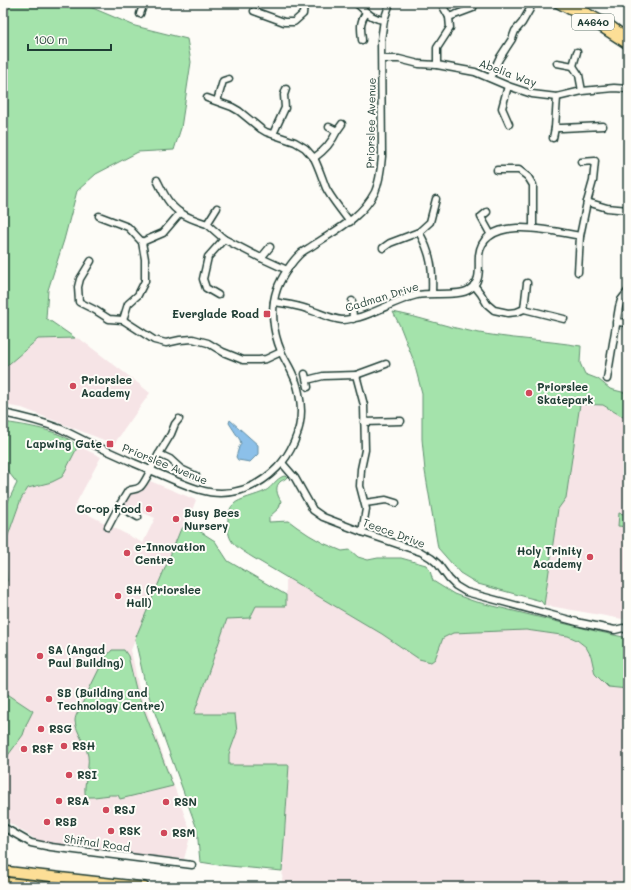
<svg xmlns="http://www.w3.org/2000/svg" width="631" height="890" viewBox="0 0 631 890" font-family="Mali,sans-serif">
  <style>
    .built { fill: #f6e4e6 }
    .green { fill: #a4e3ab; stroke: #629070 }
    .water { fill: #8cc0e9; stroke: #608ca1 }
    .lines { fill: none; stroke-linecap: round; stroke-linejoin: round }
    .minor-casing { stroke: #1f3d34; stroke-width: 9 }
    .major-casing { stroke: #1f3d34; stroke-width: 11 }
    .highway-casing { stroke: #1f3d34; stroke-width: 12 }
    .minor { stroke: #fdfcf7; stroke-width: 6 }
    .major { stroke: #fcde96; stroke-width: 8 }
    .highway { stroke: #fcde96; stroke-width: 9 }
    .poi-dot { fill: #d1495b; stroke: #fdfcf7; stroke-width: 1.5 }
    .labels { text-anchor: middle; stroke-width: 4; stroke-linejoin: round; paint-order: stroke }
    .shield { fill: #fdfcf7; stroke: #62766e; stroke-width: 1 }
    .shield-label { font-size: 10px; font-weight: bold; fill: #1f3d34 }
    .street-label { font-size: 11px; fill: #1f3d34; stroke: #fdfcf7 }
    .poi-label { font-size: 11px; font-weight: bold; fill: #1f3d34; stroke: #fdfcf7; text-anchor: start }
  </style>
  <rect width="100%" height="100%" fill="#fdfcf7"/>
  <filter id="ink" filterUnits="userSpaceOnUse"><feTurbulence type="fractalNoise" baseFrequency=".025" numOctaves="2"/><feDisplacementMap in="SourceGraphic" scale="8" xChannelSelector="R" yChannelSelector="G"/><feConvolveMatrix kernelMatrix="1 2 1 2 8 2 1 2 1" color-interpolation-filters="sRGB"/></filter>
  <g filter="url(#ink)">
    <g class="built">
      <polygon points="75,338 80,339 134,380 150,393 114,444 22,408 3,405 3,369 38,339"/>
      <polygon points="580,404 603,405 628,420 628,620 544,605 558,508 566,498"/>
      <polygon points="76,445 101,457 74,507 143,543 155,518 123,504 132,492 140,490 145,487 148,484 150,481 196,500 187,523 180,531 169,559 131,650 139,689 191,833 184,859 43,844 3,819 3,764 33,711 3,691 3,583 7,581 5,566 6,541 21,499 28,488 52,482 62,477 76,450"/>
      <polygon points="286,577 382,634 419,659 430,661 435,659 443,638 453,633 526,630 568,635 577,640 586,647 591,656 595,674 608,687 628,689 628,887 325,887 282,883 289,765 229,765 229,754 237,732 194,714 227,619 250,618 256,606 286,606"/>
    </g>
    <g class="green">
      <polygon points="3,3 81,3 135,26 187,39 191,62 181,128 174,150 138,152 96,174 77,191 64,240 48,290 46,318 75,338 38,339 3,369 3,326 7,312 3,300"/>
      <path d="M393 312C420 317 446 327 474 332 509 339 545 340 581 346L580 363 585 374 598 379 610 389 622 392 628 393V420L603 405 580 404 566 498 558 509 544 605 541 601 478 584 460 573 438 548 425 471 422 439V393L413 359 400 326Z"/>
      <path d="M3 422C23 425 62 430 76 445V450L62 477 52 482 28 488 21 499 6 541 5 566 7 581 3 583V512L17 483 3 465Z"/>
      <path d="M284 476 287 477C286 479 283 480 281 481 274 486 277 495 281 501L279 508 269 517V522L289 521 297 527 309 535 323 543 342 551 350 550 358 557 368 560 378 558H401L426 565 430 571 433 581 454 594 473 601 591 630 628 638V689L608 687 595 674 591 656 586 647 577 640 568 636 526 630 453 633 443 638 435 659 431 662 419 659 382 634 252 557C232 544 227 542 228 518 229 512 230 507 234 504 238 499 258 495 265 491 273 487 275 479 284 476Z"/>
      <polygon points="619,513 628,515 628,527 618,526"/>
      <polygon points="187,523 215,541 228,561 286,595 286,606 256,606 250,618 227,619 194,714 235,714 237,732 229,754 229,765 289,765 282,871 219,865 200,862 197,829 146,688 135,639 168,561 180,531"/>
      <path d="M112 650H124L128 656 136 689 173 786 120 799 118 795C108 794 97 798 86 797 82 787 90 768 88 756 86 744 76 732 75 721 75 718 76 715 78 712L104 659Z"/>
      <polygon points="3,691 33,711 27,723 23,735 3,762"/>
    </g>
    <polygon class="water" points="230,420 258,445 258,454 250,462 238,460 236,457 239,447 241,444 240,440 229,423"/>
    <g class="lines">
      <defs>
        <g id="minor">
          <path d="M356 3C366 11 371 19 384 20"/>
          <polyline points="441,3 449,17 473,8 474,3"/>
          <polyline points="254,11 284,22 294,22 303,14 304,3"/>
          <polyline points="140,14 144,3"/>
          <path d="M362 40C361 28 359 23 366 13"/>
          <polyline points="382,59 399,59 419,64 437,65 475,72 508,86 532,94 557,97 582,91 614,88 628,89"/>
          <polyline points="557,63 573,66 577,52"/>
          <polyline points="437,65 437,48 450,28 449,17"/>
          <polyline points="573,66 579,75 582,91"/>
          <polyline points="490,78 499,59 512,39 515,31 522,23 530,9"/>
          <polyline points="508,86 502,108 509,124"/>
          <polyline points="557,97 555,128 562,128 603,126"/>
          <path d="M207 98 232 107 239 111 261 129 266 132 295 142 305 148 314 158C324 151 332 142 337 131"/>
          <polyline points="217,101 223,81 229,79"/>
          <polyline points="329,127 337,131 342,124"/>
          <polyline points="273,134 285,108 284,95 286,89"/>
          <polyline points="553,138 555,128"/>
          <path d="M314 158C319 168 322 178 326 188 331 198 343 213 350 222"/>
          <polyline points="497,170 519,170 528,177 533,185 533,228"/>
          <path d="M157 180C163 192 169 206 181 213 188 218 198 221 207 224L217 208"/>
          <polyline points="587,202 607,208 628,210"/>
          <polyline points="487,212 481,217 491,235"/>
          <polyline points="99,216 128,227 142,242 145,259 145,281 138,295 128,304 123,320"/>
          <polyline points="207,224 224,239 208,257 203,279 206,288 218,295"/>
          <path d="M419 232C431 253 433 269 432 293"/>
          <polyline points="224,239 261,258 270,247"/>
          <polyline points="142,242 163,233 180,213"/>
          <polyline points="383,248 390,243 419,232 430,222 436,199"/>
          <polyline points="261,258 287,270"/>
          <polyline points="91,261 80,279 78,287 79,302 95,310 109,319 123,320 154,340 166,343 180,340 193,339 208,343 223,352 243,360 259,360 266,359 281,352"/>
          <polyline points="578,272 580,236"/>
          <polyline points="474,285 481,294 487,304 494,310 508,313 517,312 524,309 564,319"/>
          <polyline points="352,301 353,319"/>
          <path d="M274 302C285 304 296 305 307 309 318 312 330 319 342 320 348 320 354 318 360 317 379 311 397 300 417 295 431 292 460 297 470 289 482 281 478 267 479 255 484 213 554 231 580 236L587 202 593 181 595 161 581 162"/>
          <polyline points="524,309 527,283"/>
          <polyline points="616,322 628,323"/>
          <polyline points="305,374 308,387"/>
          <polyline points="356,375 386,364"/>
          <polyline points="607,379 619,307 621,300 628,291"/>
          <polyline points="307,380 323,376 356,375 364,405 365,450 361,469 360,486 366,509 362,532"/>
          <path d="M3 413C23 417 42 422 61 429 69 433 77 437 85 441 101 448 117 455 134 463 148 469 162 475 176 481 191 487 205 493 221 493 243 493 262 483 277 468 291 454 301 431 301 411 301 401 298 384 293 375 290 367 284 359 281 351 273 332 270 309 277 289 281 278 292 261 301 253 305 250 311 247 315 244 338 229 362 217 375 192 380 181 381 168 382 156L381 40 384 20 390 3"/>
          <polyline points="179,419 175,424 171,434 159,454 170,459 181,469 196,476"/>
          <polyline points="364,422 401,421"/>
          <polyline points="282,463 295,478 313,510 323,517 362,532 421,552 431,558 438,564 449,579 456,586 466,592 581,623 615,630 623,628 628,631"/>
          <polyline points="365,503 386,500 396,503"/>
          <path d="M119 506 128 491C132 489 136 490 140 487 145 484 155 460 159 454"/>
          <polyline points="108,527 119,506 138,517"/>
          <polyline points="3,827 31,843 51,847 192,865"/>
        </g>
        <g id="major">
          <polyline points="557,3 594,23 628,45"/>
          <polyline points="569,3 610,25 628,38"/>
        </g>
        <g id="highway">
          <polyline points="3,871 144,887"/>
          <polyline points="3,882 50,887"/>
        </g>
      </defs>
      <use href="#minor" class="minor-casing"/>
      <use href="#major" class="major-casing"/>
      <use href="#highway" class="highway-casing"/>
      <use href="#minor" class="minor"/>
      <use href="#major" class="major"/>
      <use href="#highway" class="highway"/>
    </g>
  </g>
  <g class="poi-dot">
    <rect x="263" y="310" width="8" height="8" rx="2"/>
    <circle cx="73" cy="386" r="4"/>
    <circle cx="529" cy="393" r="4"/>
    <rect x="106" y="440" width="8" height="8" rx="2"/>
    <circle cx="149" cy="509" r="4"/>
    <circle cx="176" cy="519" r="4"/>
    <circle cx="127" cy="553" r="4"/>
    <circle cx="590" cy="557" r="4"/>
    <circle cx="118" cy="596" r="4"/>
    <circle cx="40" cy="656" r="4"/>
    <circle cx="49" cy="699" r="4"/>
    <circle cx="41" cy="729" r="4"/>
    <circle cx="64" cy="746" r="4"/>
    <circle cx="24" cy="749" r="4"/>
    <circle cx="69" cy="775" r="4"/>
    <circle cx="59" cy="801" r="4"/>
    <circle cx="166" cy="802" r="4"/>
    <circle cx="106" cy="810" r="4"/>
    <circle cx="47" cy="822" r="4"/>
    <circle cx="111" cy="831" r="4"/>
    <circle cx="164" cy="833" r="4"/>
  </g>
  <g class="labels">
    <rect class="shield" x="572" y="14" width="42" height="16" rx="3"/>
    <g class="shield-label">
      <text x="593" y="26">A4640</text>
    </g>
    <g class="street-label">
      <text transform="translate(508 73) rotate(20)" y="4">Abelia Way</text>
      <text transform="translate(371 123) rotate(-89)" y="4">Priorslee Avenue</text>
      <text transform="translate(382 297) rotate(-17)" y="4">Cadman Drive</text>
      <text transform="translate(165 464) rotate(22)" y="4">Priorslee Avenue</text>
      <text transform="translate(394 533) rotate(20)" y="4">Teece Drive</text>
      <text transform="translate(97 843) rotate(8)" y="4">Shifnal Road</text>
    </g>
    <g class="poi-label">
      <text x="259" y="318" text-anchor="end">Everglade Road</text>
      <text x="81" y="384">Priorslee<tspan x="81" dy="13">Academy</tspan></text>
      <text x="537" y="391">Priorslee<tspan x="537" dy="13">Skatepark</tspan></text>
      <text x="102" y="448" text-anchor="end">Lapwing Gate</text>
      <text x="141" y="513" text-anchor="end">Co-op Food</text>
      <text x="184" y="517">Busy Bees<tspan x="184" dy="13">Nursery</tspan></text>
      <text x="135" y="551">e-Innovation<tspan x="135" dy="13">Centre</tspan></text>
      <text x="582" y="555" text-anchor="end">Holy Trinity<tspan x="582" dy="13">Academy</tspan></text>
      <text x="126" y="594">SH (Priorslee<tspan x="126" dy="13">Hall)</tspan></text>
      <text x="48" y="654">SA (Angad<tspan x="48" dy="13">Paul Building)</tspan></text>
      <text x="57" y="697">SB (Building and<tspan x="57" dy="13">Technology Centre)</tspan></text>
      <text x="49" y="733">RSG</text>
      <text x="72" y="750">RSH</text>
      <text x="32" y="753">RSF</text>
      <text x="77" y="779">RSI</text>
      <text x="67" y="805">RSA</text>
      <text x="174" y="806">RSN</text>
      <text x="114" y="814">RSJ</text>
      <text x="55" y="826">RSB</text>
      <text x="119" y="835">RSK</text>
      <text x="172" y="837">RSM</text>
    </g>
  </g>
  <rect width="631" height="890" fill="none" stroke="#fdfcf7" stroke-width="16"/>
  <rect x="8" y="8" width="615" height="874" fill="none" stroke="#1f3d34" stroke-width="1.5" filter="url(#ink)"/>
  <path d="M28 44v6h83v-6" fill="none" stroke="#1f3d34" stroke-width="2"/>
  <text x="34" y="44" font-size="12" fill="#1f3d34" stroke="#fdfcf7" stroke-width="3" paint-order="stroke">100 m</text>
</svg>
